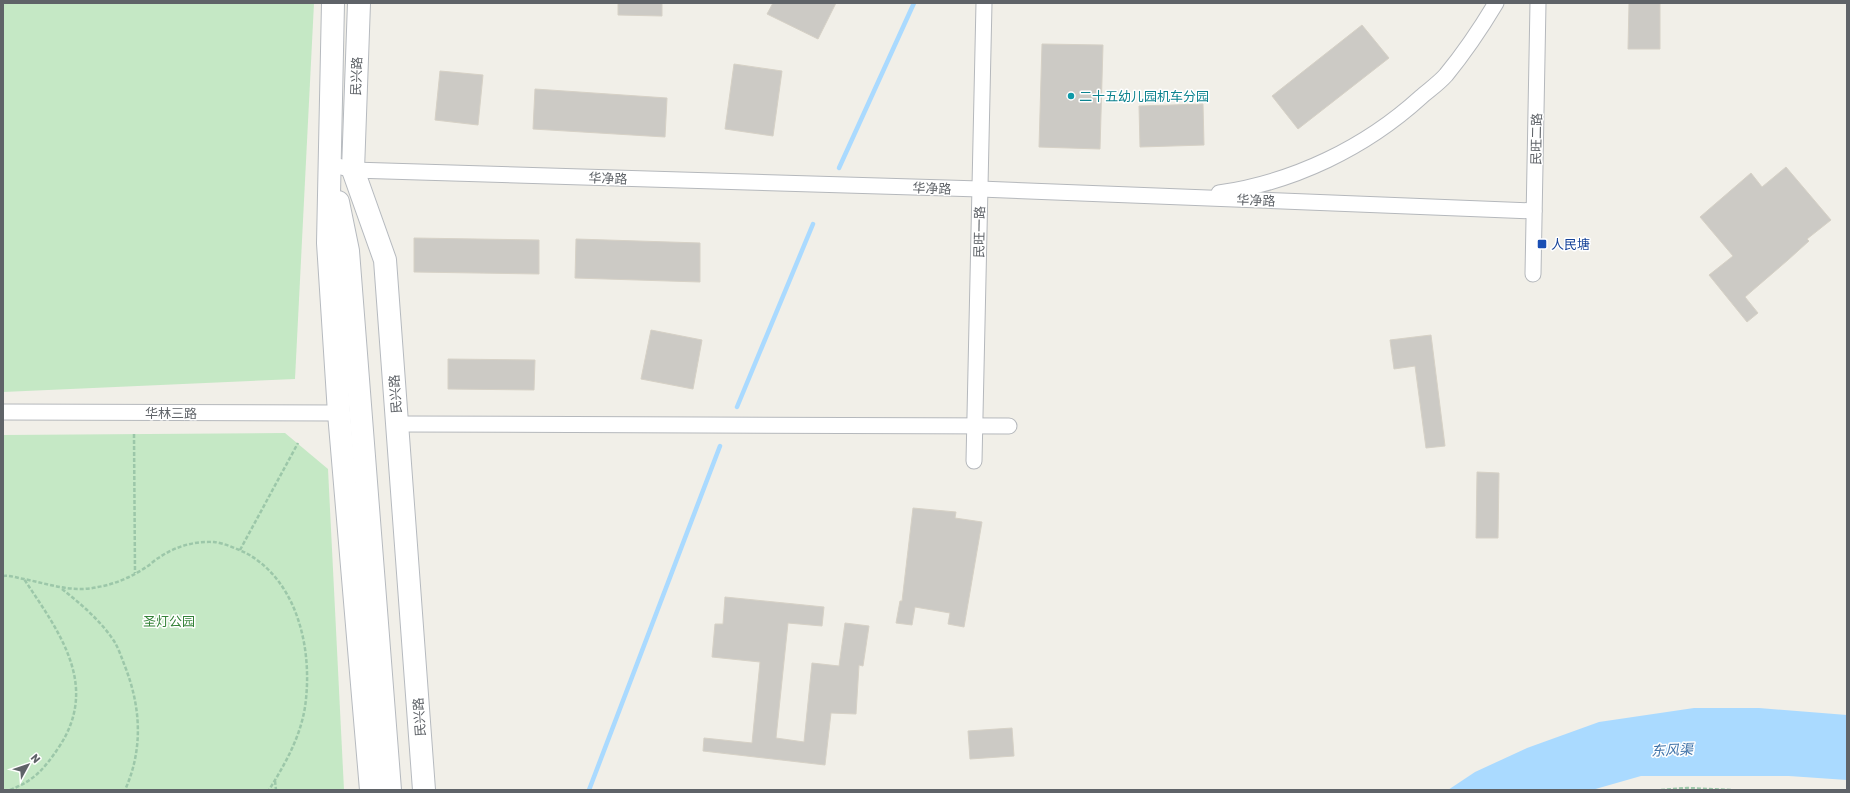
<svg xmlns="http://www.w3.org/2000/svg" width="1850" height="793" viewBox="0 0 1850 793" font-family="Rubik,'Noto Sans SC',sans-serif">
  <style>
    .green { fill: #c5e8c5 }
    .water { fill: #aadaff }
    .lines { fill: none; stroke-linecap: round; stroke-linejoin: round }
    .stream { stroke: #aadaff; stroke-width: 4.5 }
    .building { fill: #cccac5; stroke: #d6d1c6 }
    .minor-casing { stroke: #b5b8bc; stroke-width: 17 }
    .secondary-casing { stroke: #b6babf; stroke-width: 24 }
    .path { stroke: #9cc7a9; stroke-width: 2.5; stroke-dasharray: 4 2; stroke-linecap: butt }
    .minor { stroke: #fff; stroke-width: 15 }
    .secondary { stroke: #fff; stroke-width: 22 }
    .culture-dot { fill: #0f9aa8; stroke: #fff; stroke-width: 1.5 }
    .transit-dot { fill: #1a4fb4; stroke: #fff; stroke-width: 1.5 }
    .labels { text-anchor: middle; stroke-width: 3; stroke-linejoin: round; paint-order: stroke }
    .street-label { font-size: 13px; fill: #5f6368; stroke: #fff }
    .culture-label { font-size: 13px; fill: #0d838f; stroke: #fff; text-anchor: start }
    .transit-label { font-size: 13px; fill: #164399; stroke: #fff; text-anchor: start }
    .park-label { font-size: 13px; fill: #348238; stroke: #fff }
    .water-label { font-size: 14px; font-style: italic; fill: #4174aa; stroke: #fff }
  </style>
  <rect width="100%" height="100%" fill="#f1efe8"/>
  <g class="green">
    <polygon points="3,3 314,3 295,379 3,392"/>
    <polygon points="285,433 328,469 344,790 3,790 3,435"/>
  </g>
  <polygon class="water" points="1694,708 1759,708 1847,715 1847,780 1789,776 1641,776 1592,790 1448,790 1475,772 1527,748 1599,722"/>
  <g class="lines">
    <g class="stream">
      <polyline points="839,168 914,3"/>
      <polyline points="737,407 813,224"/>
      <polyline points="589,790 720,446"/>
    </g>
  </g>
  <g class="building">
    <polygon points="618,3 662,3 662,16 618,15"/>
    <polygon points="773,3 836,3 818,39 767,14"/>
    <polygon points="1629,3 1660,3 1660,49 1628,49"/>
    <polygon points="1362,25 1389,58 1298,129 1272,96"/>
    <polygon points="1042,44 1103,45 1100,149 1039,147"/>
    <polygon points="734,64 782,71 773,136 725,129"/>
    <polygon points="440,71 483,75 478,125 435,120"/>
    <polygon points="535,89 667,98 665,137 533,129"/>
    <polygon points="1203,104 1204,145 1140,147 1139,106"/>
    <polygon points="1786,167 1831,220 1807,239 1809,241 1788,260 1745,297 1758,313 1747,322 1709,275 1733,256 1700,217 1751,173 1762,187"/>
    <polygon points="414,238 539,240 539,274 414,272"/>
    <polygon points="576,239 700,243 700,282 575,278"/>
    <polygon points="651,330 702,340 693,389 641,379"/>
    <polygon points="1431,335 1445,446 1426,448 1415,366 1394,369 1390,340"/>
    <polygon points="448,359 535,360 534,390 448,389"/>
    <polygon points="1477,472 1499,473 1498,538 1476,538"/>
    <polygon points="913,508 956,512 955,518 982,522 964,627 948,624 950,613 915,607 912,625 896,623 900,601 902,601"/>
    <polygon points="725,597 824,607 822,626 788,623 776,738 804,742 812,663 839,666 845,623 869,626 863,666 859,665 856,714 831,713 825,765 703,751 704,738 752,743 760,662 712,657 715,624 723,624"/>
    <polygon points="1012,728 1014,756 970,759 968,731"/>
  </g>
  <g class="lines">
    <defs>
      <g id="minor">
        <polyline points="330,164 353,170 980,189 1534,211"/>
        <path d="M1219 193C1294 182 1365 148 1421 97 1429 90 1439 83 1446 75 1465 52 1481 28 1496 3"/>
        <polyline points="1533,274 1538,3"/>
        <polyline points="3,412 339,413"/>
        <polyline points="398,424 1009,426"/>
        <polyline points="974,461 984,3"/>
      </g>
      <g id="secondary">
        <polyline points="333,3 328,243 339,413 371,790"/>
        <polyline points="359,3 353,170 385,260 424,790"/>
        <polyline points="338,202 348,251 390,790"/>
      </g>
    </defs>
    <use href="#minor" class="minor-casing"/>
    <use href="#secondary" class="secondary-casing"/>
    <g class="path">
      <polyline points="134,434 135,573"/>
      <polyline points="240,550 298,443"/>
      <path d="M3 576C10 575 17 578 24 579 49 584 72 593 98 587 116 584 133 576 148 566 152 563 156 559 160 557 176 546 195 541 214 542 224 543 237 549 246 553 299 582 313 652 305 707 300 738 285 764 269 790"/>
      <path d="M62 589C81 604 100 620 114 641 119 649 122 659 126 669 141 709 143 750 125 790"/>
      <polyline points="275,781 276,790"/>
      <path d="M10 790C35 780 44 769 59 747 100 685 59 632 24 579"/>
      <polyline points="1661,790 1687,788 1731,790"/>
    </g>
    <use href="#minor" class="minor"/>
    <use href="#secondary" class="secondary"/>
  </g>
  <circle class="culture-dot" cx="1071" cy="96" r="4"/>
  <rect class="transit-dot" x="1537" y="239" width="10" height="10" rx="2"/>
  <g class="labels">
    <g class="street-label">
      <text transform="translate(356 76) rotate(-88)" y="5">民兴路</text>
      <text transform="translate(1536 139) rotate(-89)" y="5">民旺二路</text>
      <text transform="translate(608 178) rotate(2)" y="5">华净路</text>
      <text transform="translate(932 188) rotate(2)" y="5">华净路</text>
      <text transform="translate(1256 200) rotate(2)" y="5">华净路</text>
      <text transform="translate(979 232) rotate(-89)" y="5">民旺一路</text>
      <text transform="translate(395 394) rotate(-94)" y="5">民兴路</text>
      <text x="171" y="418">华林三路</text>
      <text transform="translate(419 717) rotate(-94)" y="5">民兴路</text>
    </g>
    <g class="culture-label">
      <text x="1079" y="101">二十五幼儿园机车分园</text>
    </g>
    <g class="transit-label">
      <text x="1551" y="249">人民塘</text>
    </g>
    <g class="park-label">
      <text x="169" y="626">圣灯公园</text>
    </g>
    <g class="water-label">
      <text transform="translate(1672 750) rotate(-3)" y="5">东风渠</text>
    </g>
  </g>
  <rect width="1850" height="793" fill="none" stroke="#5f6368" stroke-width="8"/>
  <g transform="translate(28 765) rotate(50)" stroke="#ffffff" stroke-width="3" paint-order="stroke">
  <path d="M0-3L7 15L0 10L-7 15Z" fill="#5f6368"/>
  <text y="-6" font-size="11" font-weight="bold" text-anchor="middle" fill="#5f6368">N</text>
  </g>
</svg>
